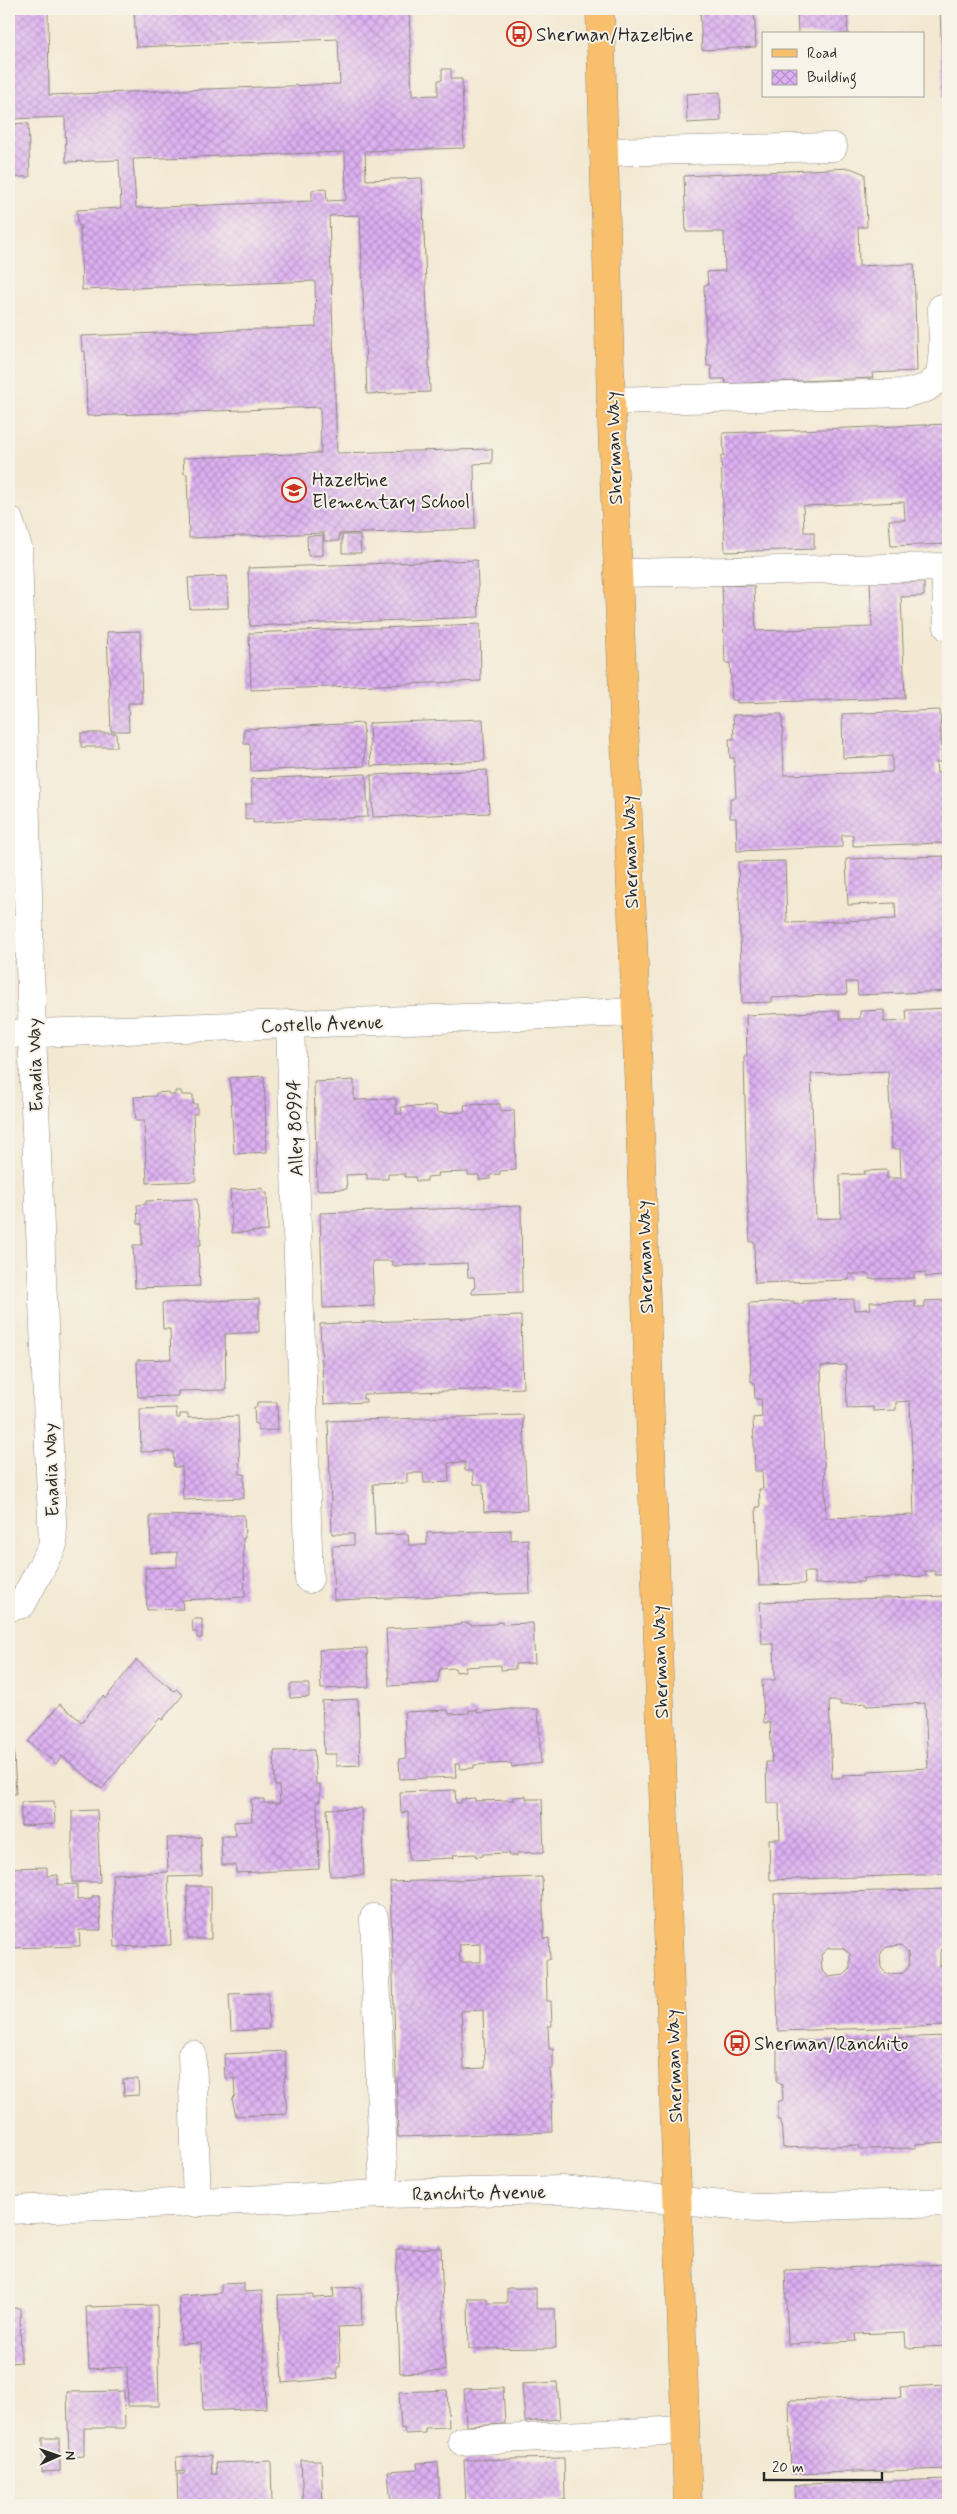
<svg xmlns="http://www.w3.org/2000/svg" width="957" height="2514" viewBox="0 0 957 2514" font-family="Mynerve,sans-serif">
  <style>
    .building { fill: url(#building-cross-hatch); fill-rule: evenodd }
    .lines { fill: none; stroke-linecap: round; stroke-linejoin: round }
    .minor-casing { stroke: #8f8a7f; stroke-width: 29 }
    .major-casing { stroke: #8f8a7f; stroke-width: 29 }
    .minor { stroke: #fff; stroke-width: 28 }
    .major { stroke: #f8bf6c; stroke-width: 28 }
    .labels { text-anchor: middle; stroke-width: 4; stroke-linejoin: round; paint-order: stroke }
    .poi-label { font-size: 19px; fill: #2b2b2b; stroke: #f7f3e8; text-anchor: start }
    .street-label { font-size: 19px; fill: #2b2b2b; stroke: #f7f3e8 }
  </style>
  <defs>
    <pattern id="building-cross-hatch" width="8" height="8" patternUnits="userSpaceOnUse" patternTransform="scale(1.25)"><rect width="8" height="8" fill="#ddb0f2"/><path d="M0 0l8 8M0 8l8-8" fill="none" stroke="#b38fc4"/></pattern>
  </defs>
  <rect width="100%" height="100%" fill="#f7f3e8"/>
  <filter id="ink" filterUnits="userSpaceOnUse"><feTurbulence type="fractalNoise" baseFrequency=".02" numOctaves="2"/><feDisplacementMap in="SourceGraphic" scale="10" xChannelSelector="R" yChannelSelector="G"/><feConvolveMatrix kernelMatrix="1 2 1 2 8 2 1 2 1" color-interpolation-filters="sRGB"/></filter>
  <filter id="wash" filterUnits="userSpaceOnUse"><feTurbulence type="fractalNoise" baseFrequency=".0096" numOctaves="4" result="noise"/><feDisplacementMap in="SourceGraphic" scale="20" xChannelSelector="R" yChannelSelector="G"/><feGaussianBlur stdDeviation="1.12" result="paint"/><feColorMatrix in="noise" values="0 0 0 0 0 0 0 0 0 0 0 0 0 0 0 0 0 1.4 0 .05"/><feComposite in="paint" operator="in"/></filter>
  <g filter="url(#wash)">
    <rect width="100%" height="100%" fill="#f3e9d3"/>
    <g id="blocks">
      <g class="building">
        <path d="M9 9H48L49 95 340 84 338 39 136 47 134 9H409L412 96 438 95V80H442V69H451V79H462L464 148 365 151 366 180 422 178 430 392 367 394 360 215 329 216 337 453 492 449V463L474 464 475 529 339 534V541H324V533L189 538 187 474H184L183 458 321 453 320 407 87 416 85 351H82L81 336 316 327 315 281 82 290 80 225H78L77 210 121 208 119 160 66 162 65 117 9 119ZM345 152 346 200 327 201 326 189 312 190V201L136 208 133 159Z"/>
        <polygon points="700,9 754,9 756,47 702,50"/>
        <polygon points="797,9 847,9 848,34 798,34"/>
        <polygon points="940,9 948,9 948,124 944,124"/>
        <polygon points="720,92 721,121 687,123 686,94"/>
        <polygon points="28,123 30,177 9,177 9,124"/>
        <polygon points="850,168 865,174 867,227 858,227 859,266 914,264 917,371 872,373 873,378 726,384 725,379 712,379 711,366 707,366 704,285 708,285 707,272 725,271 724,232 686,232 684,176"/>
        <polygon points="948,424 948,544 891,546 889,520 905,520 904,502 803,506 804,532 814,532 814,549 725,552 721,456 724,456 723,433"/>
        <polygon points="323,535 323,555 308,556 307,536"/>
        <polygon points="342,535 360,535 361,553 342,553"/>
        <polygon points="477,560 479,617 250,626 248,568"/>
        <polygon points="227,576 228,608 190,609 188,578"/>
        <polygon points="900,580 900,582 924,582 924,596 901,597 905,698 737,703 737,700 732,700 730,663 725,663 722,585 754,586 756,631 872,627 870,581"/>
        <polygon points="480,624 481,681 251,690 249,633"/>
        <polygon points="140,631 142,703 128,703 129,731 111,731 107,632"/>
        <polygon points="940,710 942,762 936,762 937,773 944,772 945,843 853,846 853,835 842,835 842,847 737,851 736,818 730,818 730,798 736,798 734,758 730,758 729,739 734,739 733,715 782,714 784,775 892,772 892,756 843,758 842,714"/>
        <polygon points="483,719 485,761 371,766 369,723"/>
        <polygon points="363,723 365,766 251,771 250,744 244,744 244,729"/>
        <polygon points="81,733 116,733 117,747 81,747"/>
        <polygon points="487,770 489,813 373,817 371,775"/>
        <polygon points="366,774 368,817 253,823 253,819 245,820 245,804 252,804 251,779"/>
        <polygon points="944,856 948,991 858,995 857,982 846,982 847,994 772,998 772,1002 742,1003 738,862 785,861 787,923 896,919 895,903 848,905 846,859"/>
        <path d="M948 1008V1276L925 1277V1272L914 1273V1278L870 1279 869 1274H849V1280L755 1283 754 1242H750L747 1190 744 1056H747L746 1015 839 1011 840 1019H860V1011L884 1010V1022L907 1021 906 1010ZM888 1071 892 1149H900L901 1178H887V1170L864 1171 865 1174 840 1175 841 1218 816 1219 811 1074Z"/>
        <polygon points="264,1076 267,1152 234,1154 230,1078"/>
        <polygon points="354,1080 354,1100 396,1099 396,1114 402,1114 401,1107 436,1106 437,1113 465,1112 464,1105 500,1104 500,1111 514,1110 516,1170 500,1171 500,1174 490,1175 490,1179 479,1180 479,1175 468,1175 468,1172 437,1173 438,1176 427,1177 427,1181 416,1181 415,1177 405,1177 405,1174 388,1174 388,1179 367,1179 367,1174 346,1175 347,1189 317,1190 314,1082"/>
        <polygon points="175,1091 181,1091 182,1095 193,1095 193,1104 197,1104 197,1114 193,1114 196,1181 147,1183 144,1121 136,1121 134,1097 156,1096 156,1093 168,1092 169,1095 175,1095"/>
        <polygon points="263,1188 263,1193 267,1193 268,1231 232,1233 230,1190"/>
        <polygon points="197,1199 201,1245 198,1245 200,1286 135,1288 133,1245 142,1245 142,1224 138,1224 137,1205 146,1204 146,1201"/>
        <polygon points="521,1206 522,1292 472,1294 472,1289 475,1289 474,1277 468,1277 467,1263 393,1266 392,1261 372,1261 374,1306 323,1308 320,1213"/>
        <polygon points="259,1299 259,1332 225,1334 226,1390 178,1391 178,1396 138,1397 137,1360 171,1359 170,1329 163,1329 162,1303"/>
        <path d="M854 1299V1310L871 1309 870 1302 915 1301V1307H925L924 1301 948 1300V1575H935V1571H925L926 1576 863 1578V1582L815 1584V1572H804L805 1584 759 1585 756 1507H760L759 1489H763L762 1471H755L753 1418 762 1417 761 1399H755L754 1382H751L749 1303 794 1301V1304H803V1301ZM846 1365 847 1408 873 1407V1411L896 1410V1402L910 1401 914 1515 826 1518 821 1366Z"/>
        <polygon points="521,1316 523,1388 363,1394 363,1399 366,1399 366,1402 324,1404 320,1324"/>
        <polygon points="257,1402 277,1402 278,1430 258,1431 258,1424 255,1424 254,1407 257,1407"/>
        <polygon points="176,1408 177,1418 180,1418 180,1414 188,1414 188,1418 238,1416 240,1474 244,1474 244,1498 183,1500 182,1467 174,1467 173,1451 141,1452 140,1409"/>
        <polygon points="523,1415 527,1510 484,1512 483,1484 474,1484 473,1471 465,1471 465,1462 448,1463 449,1482 424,1483 423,1473 407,1473 407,1483 373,1484 375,1535 408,1534 409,1545 427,1545 427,1533 511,1530 511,1540 528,1539 530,1593 334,1600 332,1546 354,1545 354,1534 332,1534 328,1421"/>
        <polygon points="244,1515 245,1538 243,1538 245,1597 182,1600 183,1609 147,1610 145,1568 177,1567 177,1552 151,1553 150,1516"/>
        <path d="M948 1596V1874L770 1880 769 1839H780L779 1803H767L766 1762H772L770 1722 764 1723 762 1680H775L774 1644H762L760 1602ZM829 1701H840V1705L866 1703V1706L925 1703 928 1768 868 1771V1774L843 1775V1778H832Z"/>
        <polygon points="192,1619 202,1619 202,1638 197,1638 197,1632 193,1632"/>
        <polygon points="502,1621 502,1624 533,1623 535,1663 515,1664 515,1669 501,1670 501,1665 465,1667 465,1671 456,1672 455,1668 440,1669 437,1683 389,1686 386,1629 461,1625 461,1623 469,1623 470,1625 495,1624"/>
        <polygon points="367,1648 369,1687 321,1689 319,1650"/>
        <polygon points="136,1660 174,1691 176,1689 183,1695 162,1720 160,1718 102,1789 62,1756 56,1764 28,1742 60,1704 82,1722 103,1696 105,1699"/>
        <polygon points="290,1684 309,1684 309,1697 290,1698"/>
        <polygon points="358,1699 360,1765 336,1766 336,1754 324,1754 322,1701"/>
        <polygon points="511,1709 538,1709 541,1763 512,1767 511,1763 474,1765 474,1768 460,1769 459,1764 455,1764 456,1777 400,1779 399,1759 406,1758 404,1712 448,1710 449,1714 469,1713 469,1710 477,1710 477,1713"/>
        <polygon points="9,1713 12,1713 16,1794 9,1794"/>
        <polygon points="314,1750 316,1784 320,1784 320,1801 317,1801 319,1869 236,1873 236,1865 222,1865 221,1836 235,1836 234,1822 252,1821 251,1799 264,1799 264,1803 280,1803 279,1786 275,1786 274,1751"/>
        <polygon points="455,1790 456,1803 461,1803 461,1799 475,1798 475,1801 513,1800 513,1797 526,1796 526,1799 542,1799 544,1852 517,1853 517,1856 510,1856 509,1853 483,1854 483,1856 476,1857 476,1854 453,1855 454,1858 409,1860 408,1812 401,1813 400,1792"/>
        <polygon points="54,1801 55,1824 21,1826 21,1802"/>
        <polygon points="361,1808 364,1875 330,1876 327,1809"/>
        <polygon points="97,1810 100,1882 72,1882 72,1811"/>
        <polygon points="201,1837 202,1876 168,1877 171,1945 115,1947 112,1874 168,1872 167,1838"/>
        <polygon points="47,1867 47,1876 58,1875 58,1885 77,1884 77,1900 92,1899 92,1896 99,1896 101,1930 79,1930 80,1946 9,1948 9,1868"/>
        <path d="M542 1877 544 1939 549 1938 550 1959 546 1960 547 2001H551L552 2026H548L549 2049H553V2069H550L553 2102H551L552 2132 398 2137 390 1882ZM481 1944V1962H460L459 1945ZM483 2010 485 2068 464 2069 461 2011Z"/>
        <polygon points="187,1886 211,1886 211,1939 188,1939"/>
        <path d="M948 1889V1943L940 1951V1966H948V2026L778 2031 774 1894ZM901 1945 908 1952 909 1967 903 1973 887 1974 881 1968 880 1953 887 1947ZM828 1948H843L850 1954V1969L844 1975 829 1977 822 1970 821 1955Z"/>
        <polygon points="268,1993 269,2029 231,2031 229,1994"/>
        <polygon points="948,2036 948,2142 915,2144 916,2148 860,2149 859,2145 783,2148 781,2120 778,2120 778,2102 783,2100 782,2085 777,2082 777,2046 798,2045 798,2041"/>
        <polygon points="285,2051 286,2077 284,2077 287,2114 236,2116 232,2099 235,2096 234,2078 225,2078 224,2054"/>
        <polygon points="123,2079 138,2079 139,2095 124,2096"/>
        <polygon points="441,2248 445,2371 400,2373 396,2249"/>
        <polygon points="948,2264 948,2346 906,2348 905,2332 855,2334 856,2341 788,2344 785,2270"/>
        <polygon points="244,2283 244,2292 262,2291 266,2408 203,2411 201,2343 181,2344 179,2296 221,2293 221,2284"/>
        <polygon points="361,2287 362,2326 338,2327 340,2367 337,2367 338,2378 282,2383 278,2295 313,2294 313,2298 334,2297 333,2288"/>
        <polygon points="507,2288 536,2288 536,2309 555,2309 556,2348 469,2349 468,2298 487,2298 487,2303 507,2303"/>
        <polygon points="157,2305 159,2406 128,2406 127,2367 89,2369 86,2307"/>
        <polygon points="9,2308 20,2308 21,2362 9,2363"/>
        <polygon points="557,2382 560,2419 525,2422 522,2384"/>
        <polygon points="948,2385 948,2469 791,2474 789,2400 901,2397 900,2387"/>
        <polygon points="503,2388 505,2424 466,2426 464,2389"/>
        <polygon points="447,2390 449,2427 425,2428 425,2433 405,2434 404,2428 401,2429 399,2392"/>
        <polygon points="124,2391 125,2428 84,2428 84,2456 69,2457 67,2392"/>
        <polygon points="42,2438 60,2438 60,2471 42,2472"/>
        <polygon points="211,2455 212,2474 217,2474 216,2463 271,2461 272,2505 178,2505 177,2474 185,2474 185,2471 177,2472 176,2457"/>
        <polygon points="564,2458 565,2500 466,2503 464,2460"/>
        <polygon points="301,2460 321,2460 323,2505 303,2505"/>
        <polygon points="438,2462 440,2503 391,2504 388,2471 418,2469 417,2463"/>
        <polygon points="948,2479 948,2505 795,2505 794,2486 804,2484"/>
      </g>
    </g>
  </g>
  <g filter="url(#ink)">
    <use href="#blocks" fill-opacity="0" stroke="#8f8a7f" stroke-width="1"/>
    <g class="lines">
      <defs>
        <g id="minor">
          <polyline points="603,152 833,147"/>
          <polyline points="611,401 907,393 926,388 940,377 943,349 942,308"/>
          <polyline points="9,520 18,548 32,1033 53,1545 22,1604 9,1607"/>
          <polyline points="618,573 945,567 948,627"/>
          <polyline points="290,1024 309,1579"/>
          <polyline points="9,1034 636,1012"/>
          <polyline points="374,1918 384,2194"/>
          <polyline points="192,2054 197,2203"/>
          <polyline points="9,2210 384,2194 562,2190 756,2208 948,2202"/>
          <polyline points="462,2441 685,2430"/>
        </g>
        <polyline id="major" points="600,9 611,401 636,1012 688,2505"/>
      </defs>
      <use href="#minor" class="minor-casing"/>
      <use href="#major" class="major-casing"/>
      <use href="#minor" class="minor"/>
      <use href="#major" class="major"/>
    </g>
  </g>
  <defs>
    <symbol id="bus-ring" viewBox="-11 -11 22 22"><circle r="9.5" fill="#f7f3e8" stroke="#c8321e" stroke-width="1.5"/><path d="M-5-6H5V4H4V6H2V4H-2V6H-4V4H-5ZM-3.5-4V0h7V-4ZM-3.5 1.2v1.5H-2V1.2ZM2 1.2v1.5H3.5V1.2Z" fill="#c8321e"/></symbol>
    <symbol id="school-ring" viewBox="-11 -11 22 22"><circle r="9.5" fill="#f7f3e8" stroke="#c8321e" stroke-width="1.5"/><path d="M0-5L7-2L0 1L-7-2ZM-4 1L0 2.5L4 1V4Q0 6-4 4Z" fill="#c8321e"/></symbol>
  </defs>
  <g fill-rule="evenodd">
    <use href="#bus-ring" x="505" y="20" width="28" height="28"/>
    <use href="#school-ring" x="280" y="476" width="28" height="28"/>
    <use href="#bus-ring" x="723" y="2029" width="28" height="28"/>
  </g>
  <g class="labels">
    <g class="poi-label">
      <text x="536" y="41">Sherman/Hazeltine</text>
      <text x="312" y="486">Hazeltine<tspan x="312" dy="22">Elementary School</tspan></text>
      <text x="754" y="2050">Sherman/Ranchito</text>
    </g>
    <g class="street-label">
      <text transform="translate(613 448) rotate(-92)" y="7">Sherman Way</text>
      <text transform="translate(629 852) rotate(-92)" y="7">Sherman Way</text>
      <text transform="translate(322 1023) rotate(-2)" y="7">Costello Avenue</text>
      <text transform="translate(34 1065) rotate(-92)" y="7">Enadia Way</text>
      <text transform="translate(294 1128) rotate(-92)" y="7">Alley 80994</text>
      <text transform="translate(644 1257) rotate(-92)" y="7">Sherman Way</text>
      <text transform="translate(50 1470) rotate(-92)" y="7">Enadia Way</text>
      <text transform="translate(659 1662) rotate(-92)" y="7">Sherman Way</text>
      <text transform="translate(673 2066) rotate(-92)" y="7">Sherman Way</text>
      <text transform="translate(479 2192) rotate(-1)" y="7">Ranchito Avenue</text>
    </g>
  </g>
  <rect width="957" height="2514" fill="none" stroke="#f7f3e8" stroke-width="30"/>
  <rect x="762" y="32" width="162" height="65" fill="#f7f3e8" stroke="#a5a39c"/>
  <rect x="772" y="49" width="25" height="8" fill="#f8bf6c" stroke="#a5a39c"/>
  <text x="807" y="58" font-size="15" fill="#2b2b2b">Road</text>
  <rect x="772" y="70" width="25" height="15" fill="url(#building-cross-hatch)" stroke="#a5a39c"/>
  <text x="807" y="82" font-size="15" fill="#2b2b2b">Building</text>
  <g transform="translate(58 2456) rotate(88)" stroke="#f7f3e8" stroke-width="4" paint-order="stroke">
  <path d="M0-4L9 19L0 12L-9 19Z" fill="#2b2b2b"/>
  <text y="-8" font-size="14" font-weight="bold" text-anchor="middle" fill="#2b2b2b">N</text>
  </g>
  <path d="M764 2472v8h118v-8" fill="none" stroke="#2b2b2b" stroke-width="2.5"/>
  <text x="772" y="2472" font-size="15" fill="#2b2b2b" stroke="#f7f3e8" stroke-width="4" paint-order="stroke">20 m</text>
</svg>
